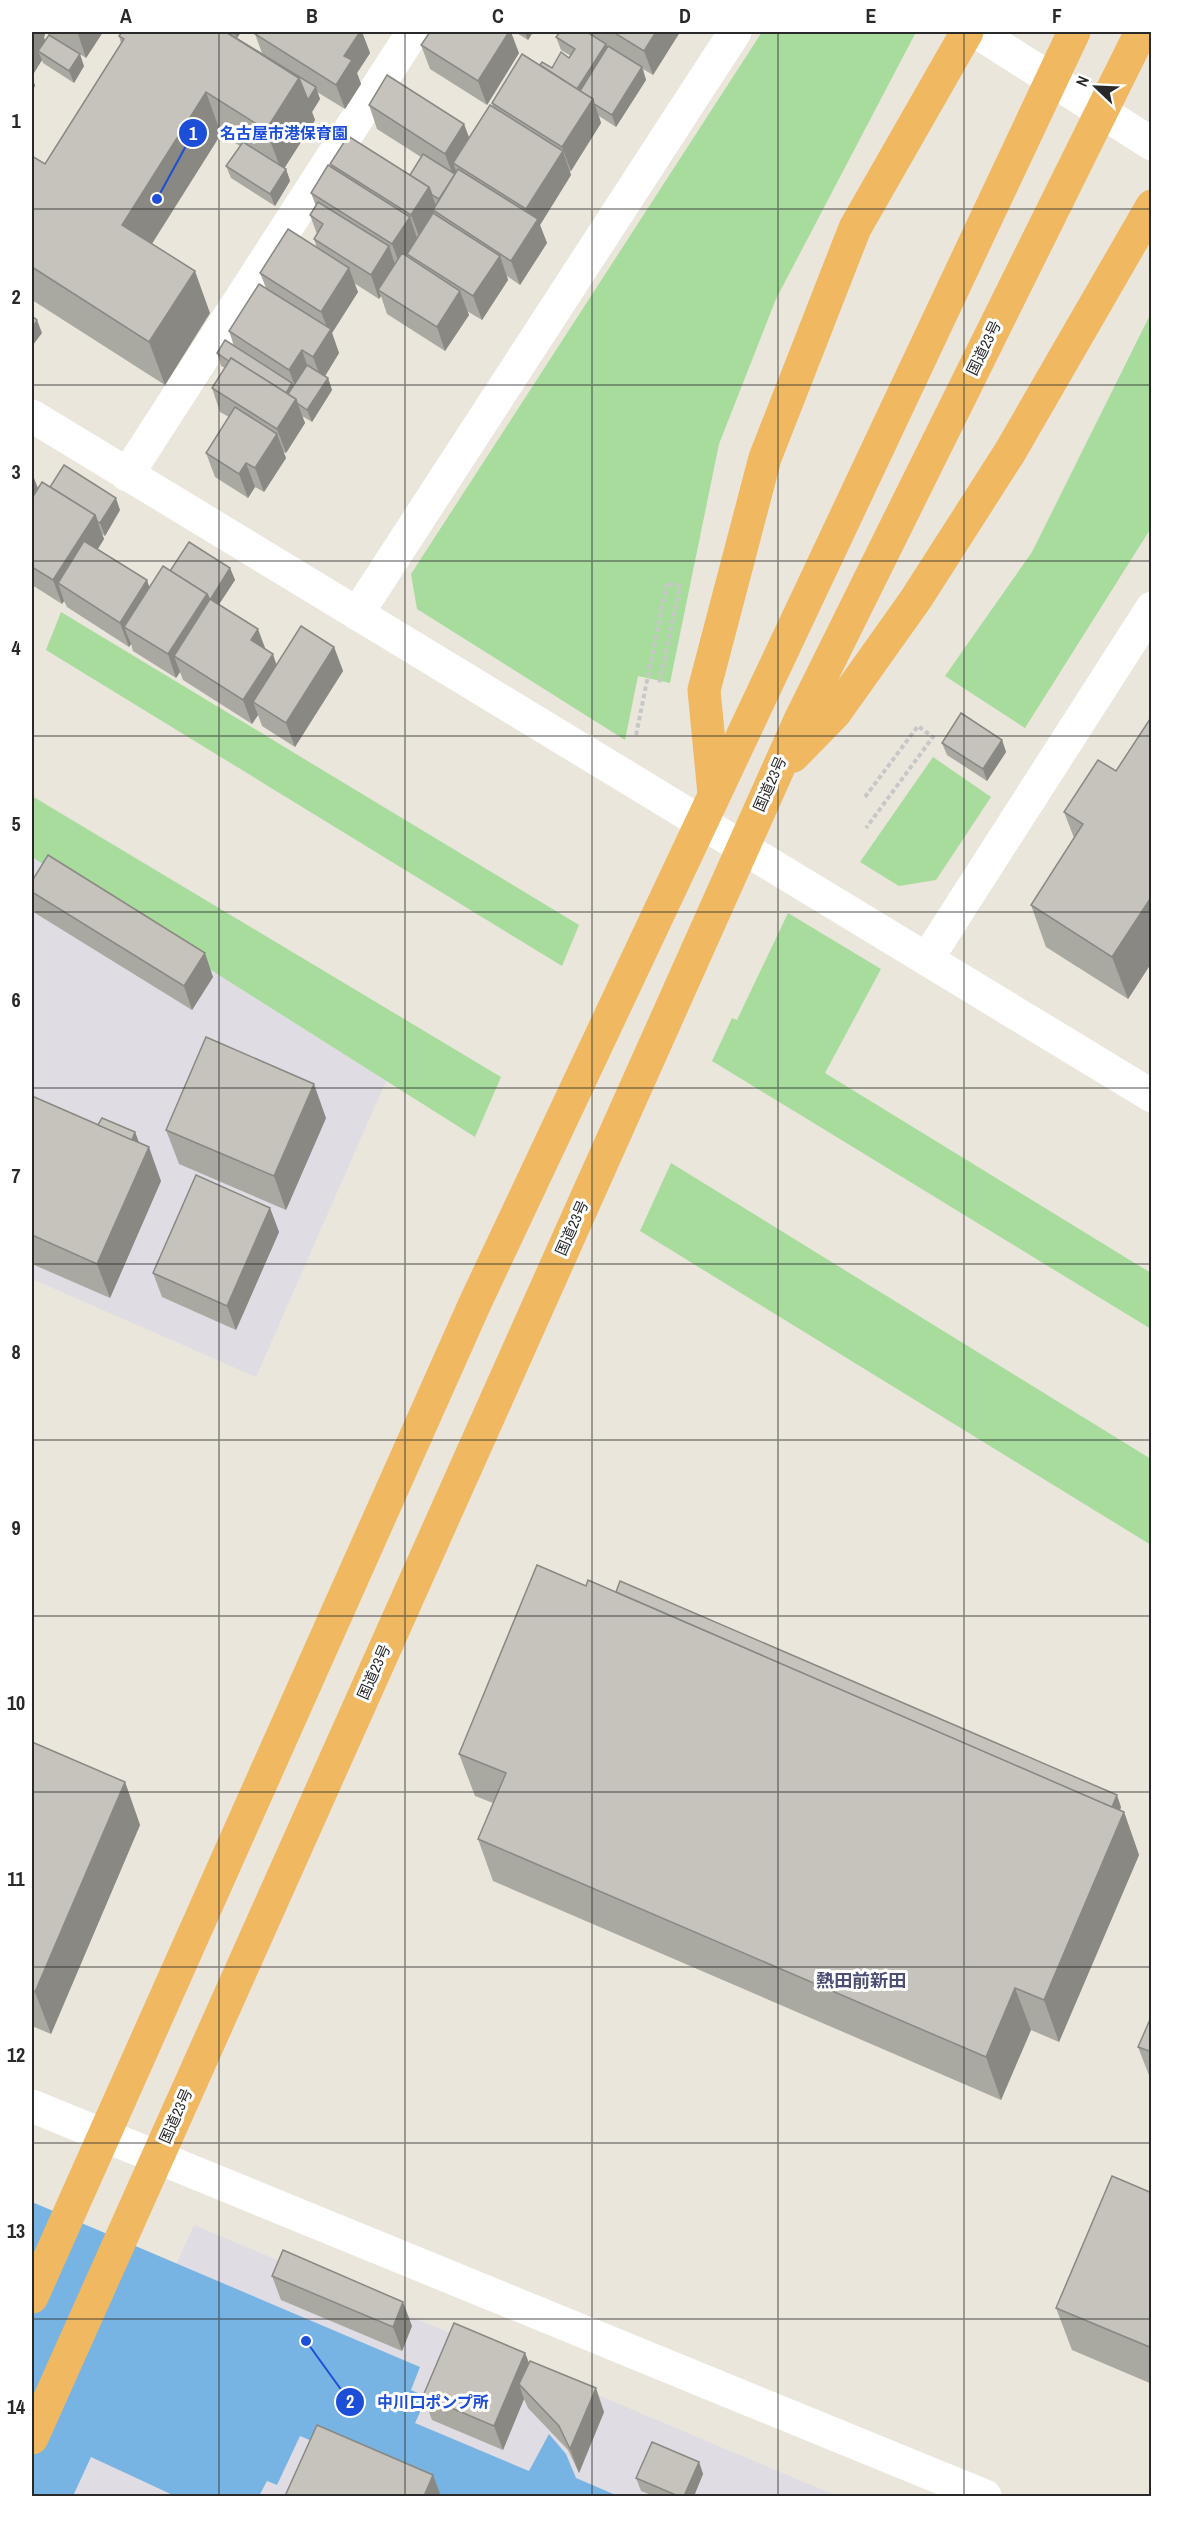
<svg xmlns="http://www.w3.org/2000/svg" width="1183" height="2528" viewBox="0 0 1183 2528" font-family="'Archivo Narrow','Noto Sans JP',sans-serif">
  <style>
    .industrial { fill: #dfdce3 }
    .green { fill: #a7dc9d }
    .water { fill: #77b4e3 }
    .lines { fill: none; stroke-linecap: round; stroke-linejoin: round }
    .path { stroke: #c7c7c7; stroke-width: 4; stroke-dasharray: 4.5 3; stroke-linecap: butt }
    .minor { stroke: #fff; stroke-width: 33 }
    .highway { stroke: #efb861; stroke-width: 33 }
    .wall { fill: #a9a8a1 }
    .shaded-wall { fill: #8a8883 }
    .building { fill: #c5c3bb; stroke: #8a8883; stroke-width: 1.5 }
    .grid { fill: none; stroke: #292929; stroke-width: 1.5; stroke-opacity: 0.55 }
    .labels { text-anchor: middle; stroke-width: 6; stroke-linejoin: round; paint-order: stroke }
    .street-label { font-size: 15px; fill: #292929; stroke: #fff }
    .quarter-label { font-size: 18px; font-weight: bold; fill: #4d4e75; stroke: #fff }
    .leader { fill: none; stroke: #1d4ed8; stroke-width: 2 }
    .callout-dot { fill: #1d4ed8; stroke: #fff; stroke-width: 2 }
    .mark-label { font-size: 18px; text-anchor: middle; font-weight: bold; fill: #fff }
    .callout-label { font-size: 16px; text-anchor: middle; font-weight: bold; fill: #1d4ed8; stroke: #fff; stroke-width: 6; stroke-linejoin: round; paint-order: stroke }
    .neatline { fill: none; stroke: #292929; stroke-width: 2 }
    .grid-label { font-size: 20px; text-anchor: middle; font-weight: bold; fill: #292929 }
  </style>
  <rect width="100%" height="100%" fill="#eae6dc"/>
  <g class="industrial">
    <polygon points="32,857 386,1081 256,1377 32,1279"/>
    <polygon points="194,2225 837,2496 73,2496"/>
  </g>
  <g class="green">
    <polygon points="762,32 916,32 776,299 719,444 670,683 638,676 625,740 417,609 411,574"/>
    <polygon points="1151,313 1151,528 1025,728 945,676 1032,552"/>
    <polygon points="61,612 579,925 562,966 46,650"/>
    <polygon points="933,757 991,797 936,880 899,886 860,862"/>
    <polygon points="32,796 501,1077 475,1137 32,857"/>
    <polygon points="788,913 881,969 825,1073 1151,1273 1151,1329 712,1061 732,1018 737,1020"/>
    <polygon points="671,1163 1151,1459 1151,1545 640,1231"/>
  </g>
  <polygon class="water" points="32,2202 420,2367 411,2390 427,2397 415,2423 529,2471 549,2434 566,2454 576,2478 618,2496 444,2496 300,2436 277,2485 267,2481 259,2496 175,2496 91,2457 73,2496 32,2496"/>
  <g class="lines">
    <g class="path">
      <polyline points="636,735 667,583 680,586 659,684"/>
      <polyline points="865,797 918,726 933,737 866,828"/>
    </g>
    <g class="minor">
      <polyline points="977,32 1152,144"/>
      <polyline points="32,416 1152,1096"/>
      <polyline points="127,475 413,32"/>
      <polyline points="357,614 735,32"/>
      <polyline points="927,959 1152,608"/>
      <polyline points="32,2106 985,2496"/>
    </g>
    <g class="highway">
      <polyline points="793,756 835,713 916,599 1010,452 1152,206"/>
      <polyline points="714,794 704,690 765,458 855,228 967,32"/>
      <polyline points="32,2297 476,1301 1074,32"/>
      <polyline points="32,2438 800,720 1141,32"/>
    </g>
  </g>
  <g class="wall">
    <polygon points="32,32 45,35 44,37 45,41 84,66 74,83 43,63 42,60 32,76 35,86 32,91"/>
    <polygon points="45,32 103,32 86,58"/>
    <polygon points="122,32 241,32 237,38 262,53 255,34 256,32 362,32 370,53 357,73 361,84 345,109 317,92 320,99 312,112 315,120 284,168 286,169 290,181 275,206 231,178 226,166 240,146 221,134 152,244 210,313 165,385 32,300 32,156 45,164 121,43 119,36"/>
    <polygon points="515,32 533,32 528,40"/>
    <polygon points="560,32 680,32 653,75 643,69 646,80 616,127 599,116 601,123 571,171 570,171 571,175 540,225 547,243 520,285 507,276 508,280 482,320 467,311 469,315 445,351 387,314 381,296 379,299 354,283 358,292 332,333 339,353 325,376 328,378 332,390 312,422 302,416 305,423 286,453 283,452 286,458 264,492 255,487 248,498 215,477 206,453 229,417 220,412 212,388 225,368 221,366 217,353 234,346 229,331 266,288 260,273 317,248 314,239 317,234 310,215 316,206 311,193 331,167 330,164 410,175 421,157 377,129 369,105 464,124 469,138 493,107 492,103 540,65 552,68 569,58 571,56 561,50 556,37"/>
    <polygon points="421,45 519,53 487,105 430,69"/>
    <polygon points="32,477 38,488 50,487 120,510 105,536 102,534 104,539 98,549 147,580 149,587 170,571 230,568 235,580 219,604 265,650 277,665 334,647 343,671 295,747 262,726 258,715 252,724 183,680 180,672 176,678 133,651 131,644 129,647 67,607 64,601 62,604 32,585"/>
    <polygon points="1152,716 1152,962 1128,999 1046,947 1031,905 1074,838 1064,812 1116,771"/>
    <polygon points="1002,740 1006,752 987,781 947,755 942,743"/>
    <polygon points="32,881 213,977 192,1010 35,913 32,902"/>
    <polygon points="32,1096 98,1125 135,1132 139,1143 161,1181 110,1298 32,1264"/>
    <polygon points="326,1118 286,1210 179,1164 166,1130"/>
    <polygon points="270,1208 279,1232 236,1330 162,1297 153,1273"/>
    <polygon points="32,1742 125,1782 140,1825 51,2034 32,2026"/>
    <polygon points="459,1754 1121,1807 1120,1811 1124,1812 1139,1855 1059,2042 1031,2030 1001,2100 493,1881 478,1839 493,1803 475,1796"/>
    <polygon points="1152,2015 1152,2083 1138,2047"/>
    <polygon points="1152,2193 1152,2384 1072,2350 1056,2308"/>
    <polygon points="272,2276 412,2326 402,2351 281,2300"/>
    <polygon points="525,2353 529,2363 604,2412 579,2473 568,2450 528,2408 524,2399 503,2450 432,2420 423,2396"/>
    <polygon points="699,2462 703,2474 694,2496 654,2496 641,2491 636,2478"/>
  </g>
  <g class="shaded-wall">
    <polygon points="35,32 44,32 45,35 44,37 48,50 38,51 42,60 32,76 35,86 32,91 32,39"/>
    <polygon points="79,32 103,32 86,58 78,34"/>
    <polygon points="234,32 241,32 237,38"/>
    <polygon points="360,32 362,32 370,53 357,73 361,84 345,109 336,85 344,56"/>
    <polygon points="509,32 511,32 519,53 487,105 478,81"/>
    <polygon points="525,32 533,32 528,40"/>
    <polygon points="656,32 680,32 653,75 644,51"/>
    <polygon points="606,44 610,56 584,97 575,92"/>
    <polygon points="80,54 84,66 74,83 69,71"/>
    <polygon points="642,67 646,80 616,127 612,115"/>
    <polygon points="299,78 316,87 320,99 312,112 315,120 282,172 266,130"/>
    <polygon points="206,92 221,134 137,267 122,225"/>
    <polygon points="593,99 601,123 571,171 562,147"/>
    <polygon points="464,124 473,148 453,163 457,173 454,178 445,154"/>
    <polygon points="563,151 571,175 540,225 547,243 520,285 511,261 533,227 526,209"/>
    <polygon points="286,169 290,181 275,206 270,194"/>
    <polygon points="429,187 438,211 433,210 435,216 420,239 411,215"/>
    <polygon points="410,217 418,241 407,254 408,257 401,268 392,244"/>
    <polygon points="389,246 397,270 378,290 381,296 379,299 371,275"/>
    <polygon points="500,256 508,280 482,320 473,296"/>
    <polygon points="349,268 358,292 332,333 339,353 322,381 313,357 329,332 321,312"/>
    <polygon points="195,271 210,313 165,385 149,342"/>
    <polygon points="460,291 469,315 445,351 437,327"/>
    <polygon points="37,320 42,333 33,345 32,340 32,329"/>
    <polygon points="302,350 310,374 298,394 289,370"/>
    <polygon points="328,378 332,390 312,422 307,410"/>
    <polygon points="292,383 296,395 284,396"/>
    <polygon points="296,399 305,423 286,453 277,429"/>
    <polygon points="277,434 286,458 264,492 255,468"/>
    <polygon points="246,463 255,487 248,498 239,474"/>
    <polygon points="34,478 43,502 32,521 32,483"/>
    <polygon points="116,498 120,510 105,536 100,523"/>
    <polygon points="95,515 104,539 71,591 58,583 64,601 62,604 53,580"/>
    <polygon points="230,568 235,580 214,612 210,600"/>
    <polygon points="147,580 155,604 124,627 131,644 129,647 120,623"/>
    <polygon points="207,594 215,618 174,656 180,672 176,678 168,654"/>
    <polygon points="258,629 267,653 251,640"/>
    <polygon points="334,647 343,671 295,747 286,723"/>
    <polygon points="273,654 281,678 253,702 258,715 252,724 243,700"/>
    <polygon points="1002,740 1006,752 987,781 983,769"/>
    <polygon points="1152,896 1152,962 1128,999 1112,957"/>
    <polygon points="205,953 213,977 192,1010 184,986"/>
    <polygon points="314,1084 326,1118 286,1210 274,1176"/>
    <polygon points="135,1132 140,1145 126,1153"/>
    <polygon points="149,1147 161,1181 110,1298 97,1264"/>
    <polygon points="270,1208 279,1232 236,1330 227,1306"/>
    <polygon points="125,1782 140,1825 51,2034 35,1992"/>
    <polygon points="1117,1795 1121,1807 1108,1837 1104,1825"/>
    <polygon points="1124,1812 1139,1855 1059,2042 1044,2000"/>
    <polygon points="1015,1988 1031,2030 1001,2100 986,2057"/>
    <polygon points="403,2302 412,2326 402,2351 393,2327"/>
    <polygon points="525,2353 534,2377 519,2384 524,2399 503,2450 494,2426"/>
    <polygon points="596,2388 604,2412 579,2473 570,2449"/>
    <polygon points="699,2462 703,2474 694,2496 684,2496"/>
    <polygon points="433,2475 441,2496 424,2496"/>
  </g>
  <g class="building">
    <polygon points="32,32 36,32 32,39"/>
    <polygon points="122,32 226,32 299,78 266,130 206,92 122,225 195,271 149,342 32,267 32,156 45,164 124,39 119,36"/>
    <polygon points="226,32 316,87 308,100 299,78"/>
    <polygon points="256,32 360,32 344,56 352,60 336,85 255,34"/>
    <polygon points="430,32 509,32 478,81 421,45"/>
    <polygon points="560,32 587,32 606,44 577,89 540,65 542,62 552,68 561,52 569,58 575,49 556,37"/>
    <polygon points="613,32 656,32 644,51"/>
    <polygon points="49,35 80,54 69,71 38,51"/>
    <polygon points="608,46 642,67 612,115 594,104 593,99 580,91"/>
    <polygon points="522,54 593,99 562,147 492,103"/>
    <polygon points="387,75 464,124 445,154 369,105"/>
    <polygon points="490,105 563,151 526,209 453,163"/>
    <polygon points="348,136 429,187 411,215 330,164"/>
    <polygon points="243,142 286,169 270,194 226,166"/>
    <polygon points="423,154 455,174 439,199 432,195 429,187 410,175"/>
    <polygon points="328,165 410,217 392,244 311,193"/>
    <polygon points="458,169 538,219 511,261 433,210"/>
    <polygon points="318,202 389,246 371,275 314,239 323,224 310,215"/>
    <polygon points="433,213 500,256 473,296 407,254"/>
    <polygon points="288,229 349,268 321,312 260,273"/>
    <polygon points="402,253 460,291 437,327 378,290"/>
    <polygon points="259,284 331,329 313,357 302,350 289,370 229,331"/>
    <polygon points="32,316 37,320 32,329"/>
    <polygon points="225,340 292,383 286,393 231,358 229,361 217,353"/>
    <polygon points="231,358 296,399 277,429 212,388"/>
    <polygon points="307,365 328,378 307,410 297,403 296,399 288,394"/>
    <polygon points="235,407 277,434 255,468 246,463 239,474 206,453"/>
    <polygon points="64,465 116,498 100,523 97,521 95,515 50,487"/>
    <polygon points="42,482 95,515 53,580 32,567 32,498"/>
    <polygon points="84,541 147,580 120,623 58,583"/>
    <polygon points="189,542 230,568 210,600 207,594 170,571"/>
    <polygon points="163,566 207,594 168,654 124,627"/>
    <polygon points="210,599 258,629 251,640 273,654 243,700 174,656"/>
    <polygon points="301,626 334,647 286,723 253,702"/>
    <polygon points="961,713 1002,740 983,769 942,743"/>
    <polygon points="1152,716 1152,896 1112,957 1031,905 1083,824 1064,812 1098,760 1116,771"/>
    <polygon points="48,855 205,953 184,986 32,892 32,881"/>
    <polygon points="206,1037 314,1084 274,1176 166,1130"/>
    <polygon points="32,1096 149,1147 97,1264 32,1235"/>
    <polygon points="102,1118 135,1132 132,1140 98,1125"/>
    <polygon points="196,1175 270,1208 227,1306 153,1273"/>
    <polygon points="537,1565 586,1586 588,1580 1124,1812 1044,2000 1015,1988 986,2057 478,1839 506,1773 459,1754"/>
    <polygon points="620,1581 1117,1795 1112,1807 616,1592"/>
    <polygon points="32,1742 125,1782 35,1992 32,1990"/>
    <polygon points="1152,2015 1152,2052 1138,2047"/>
    <polygon points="1112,2176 1152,2193 1152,2348 1056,2308"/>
    <polygon points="283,2250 403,2302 393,2327 272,2276"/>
    <polygon points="454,2323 525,2353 494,2426 423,2396"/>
    <polygon points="530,2361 596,2388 570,2449 559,2426 519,2384"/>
    <polygon points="317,2425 433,2475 424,2496 285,2496"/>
    <polygon points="652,2442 699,2462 684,2496 678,2496 636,2478"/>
  </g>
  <path class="grid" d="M219 32V2496M405 32V2496M592 32V2496M778 32V2496M964 32V2496M32 209H1152M32 385H1152M32 561H1152M32 736H1152M32 912H1152M32 1088H1152M32 1264H1152M32 1440H1152M32 1616H1152M32 1792H1152M32 1967H1152M32 2143H1152M32 2319H1152"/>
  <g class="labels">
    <g class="street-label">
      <text transform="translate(984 348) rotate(-64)" y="5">国道23号</text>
      <text transform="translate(770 784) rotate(-66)" y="5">国道23号</text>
      <text transform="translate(572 1228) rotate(-66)" y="5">国道23号</text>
      <text transform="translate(374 1672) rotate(-66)" y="5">国道23号</text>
      <text transform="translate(176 2116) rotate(-66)" y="5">国道23号</text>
    </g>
    <g class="quarter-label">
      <text x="861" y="1987">熱田前新田</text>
    </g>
  </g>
  <path class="leader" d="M157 199L193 133M306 2341L350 2402"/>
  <g class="callout-dot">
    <circle cx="157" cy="199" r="6"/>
    <circle cx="306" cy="2341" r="6"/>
    <circle cx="193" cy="133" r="15"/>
    <circle cx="350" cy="2402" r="15"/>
  </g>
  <g class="mark-label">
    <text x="193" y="140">1</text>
    <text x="350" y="2408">2</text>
  </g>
  <g class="callout-label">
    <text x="284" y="139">名古屋市港保育園</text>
    <text x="433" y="2408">中川口ポンプ所</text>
  </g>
  <rect width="1183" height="2528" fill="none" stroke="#ffffff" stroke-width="66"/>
  <g transform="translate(1096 87) rotate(293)" stroke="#ffffff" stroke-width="4.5" paint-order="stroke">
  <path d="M0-4.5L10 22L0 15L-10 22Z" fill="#292929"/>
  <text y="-9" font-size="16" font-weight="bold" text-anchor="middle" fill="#292929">N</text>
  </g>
  <rect x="33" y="33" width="1117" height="2462" class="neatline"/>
  <g class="grid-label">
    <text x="126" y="23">A</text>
    <text x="312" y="23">B</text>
    <text x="498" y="23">C</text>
    <text x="685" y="23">D</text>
    <text x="871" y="23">E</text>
    <text x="1057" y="23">F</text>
    <text x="16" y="128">1</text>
    <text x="16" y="304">2</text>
    <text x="16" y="479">3</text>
    <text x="16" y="655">4</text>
    <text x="16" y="831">5</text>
    <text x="16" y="1007">6</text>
    <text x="16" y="1183">7</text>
    <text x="16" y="1359">8</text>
    <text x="16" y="1535">9</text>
    <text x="16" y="1710">10</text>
    <text x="16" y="1886">11</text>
    <text x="16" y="2062">12</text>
    <text x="16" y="2238">13</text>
    <text x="16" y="2414">14</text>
  </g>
</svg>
